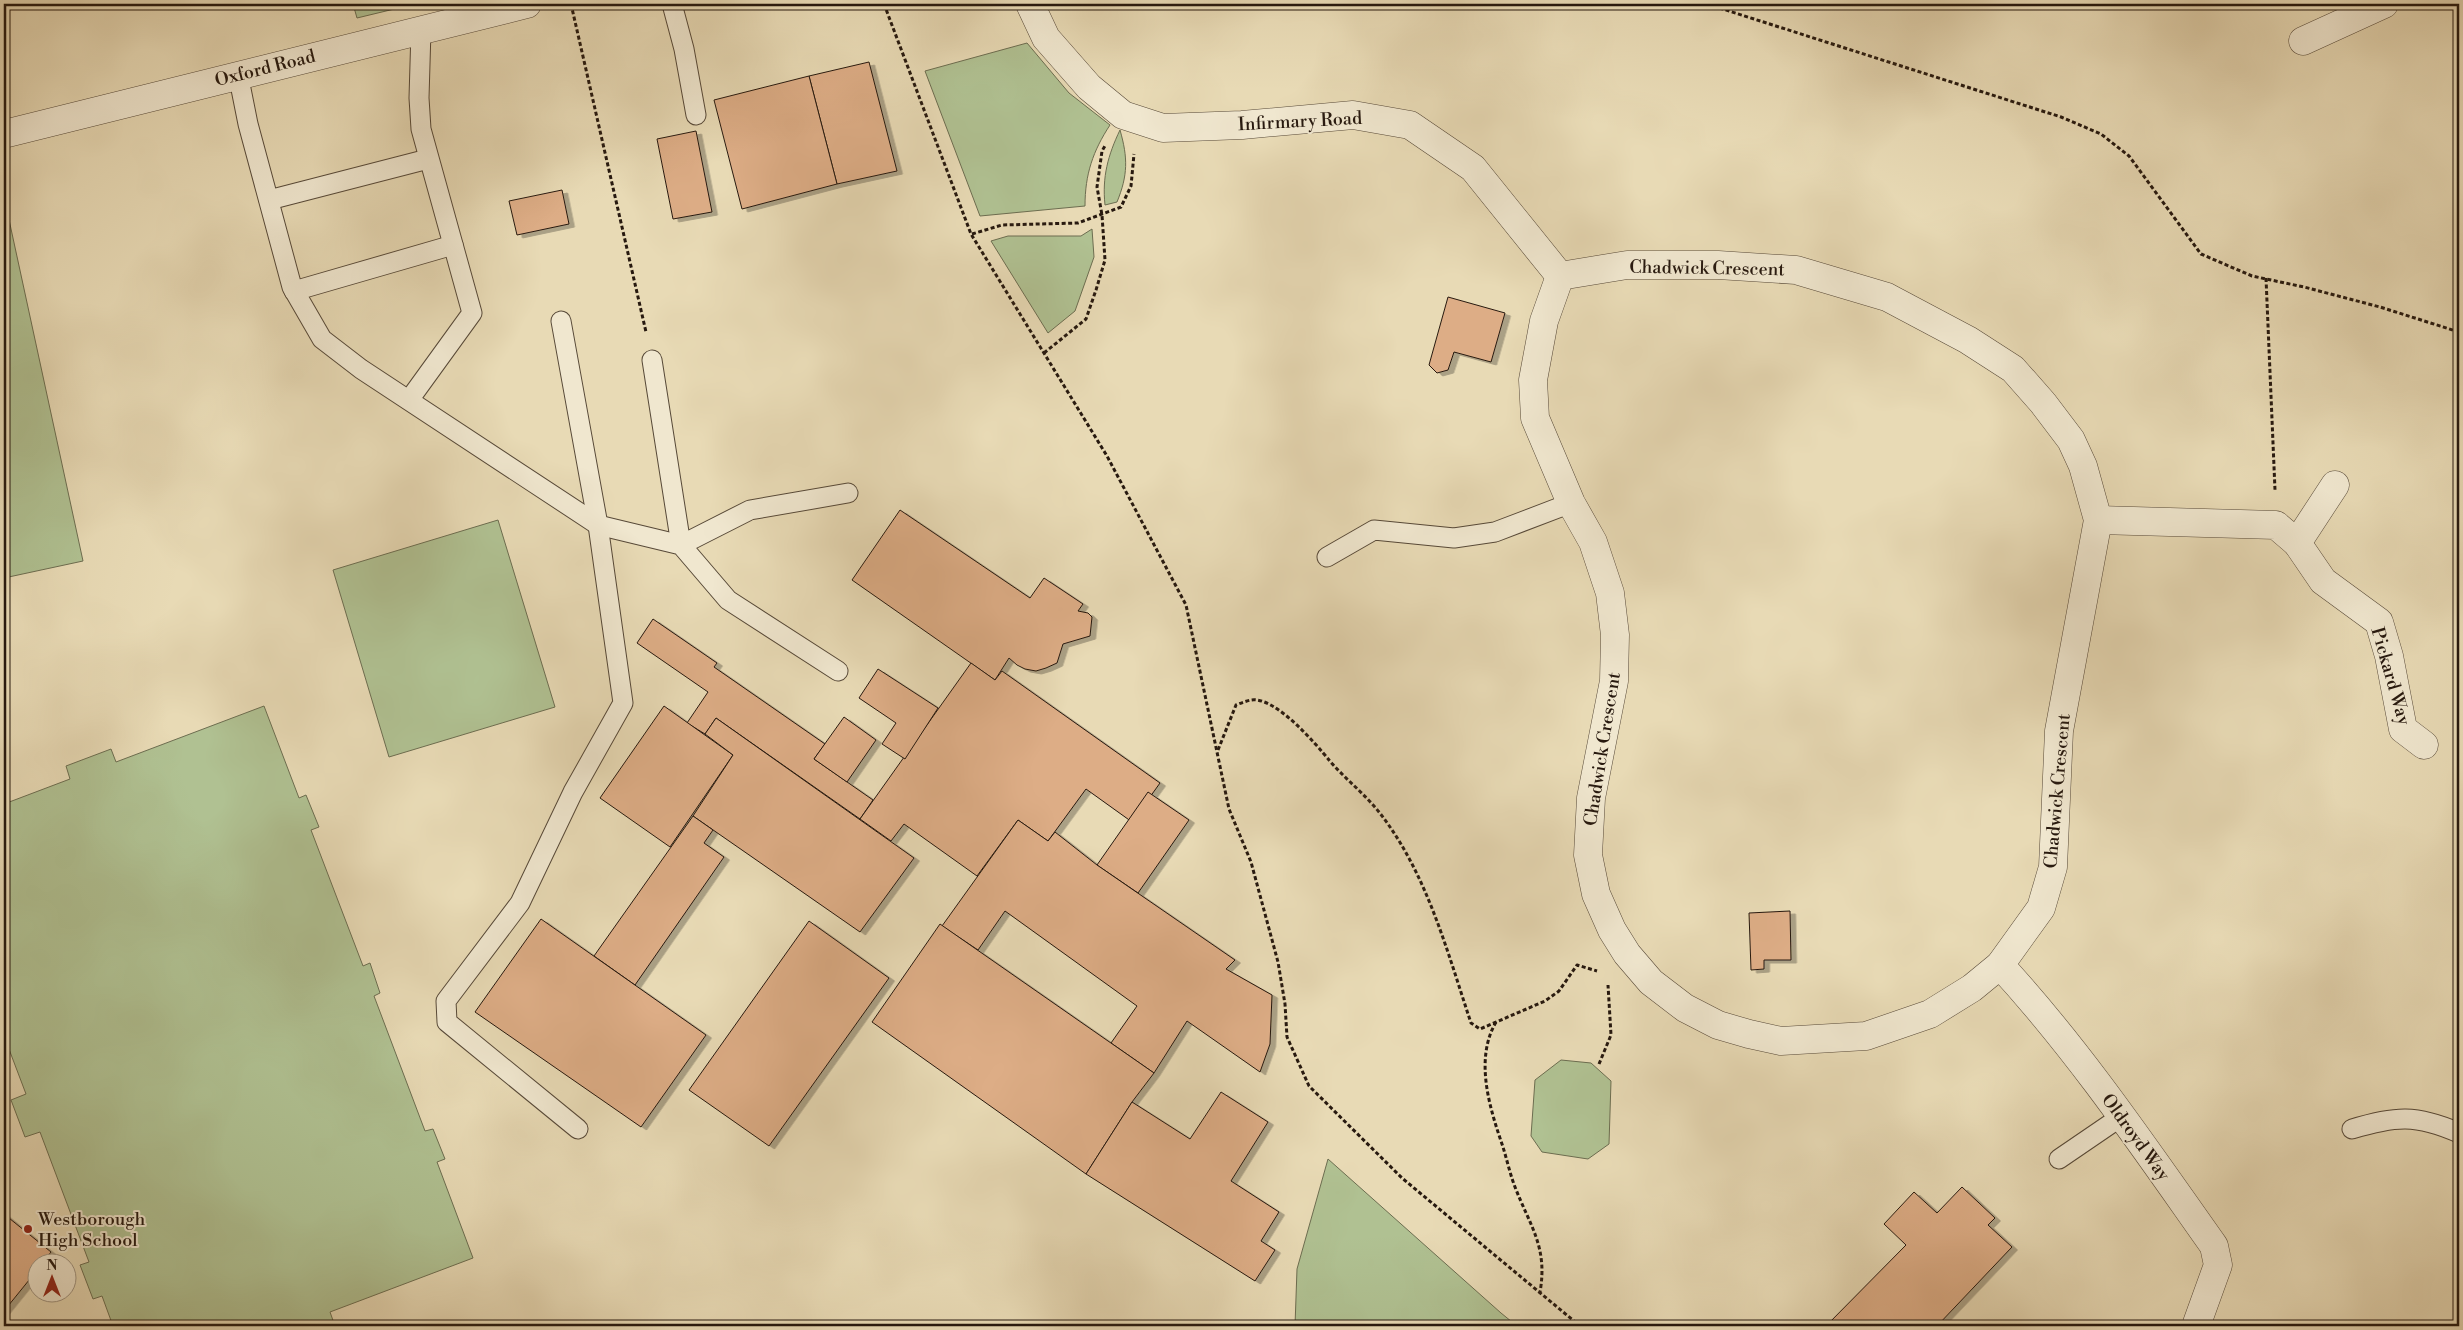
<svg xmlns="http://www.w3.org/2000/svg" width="2463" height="1330" viewBox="0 0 2463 1330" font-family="'Libre Bodoni',serif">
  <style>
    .green { fill: #b0c192; stroke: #6c6d50 }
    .building { fill: #ddad86; stroke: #27190f; filter: url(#shadow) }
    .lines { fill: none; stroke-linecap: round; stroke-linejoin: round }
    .service-casing { stroke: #574938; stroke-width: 21 }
    .minor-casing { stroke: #574938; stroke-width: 29 }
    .path { stroke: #27190f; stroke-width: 3; stroke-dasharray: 4 2.5; stroke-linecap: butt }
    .service { stroke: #f0e7cf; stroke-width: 19 }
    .minor { stroke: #f0e7cf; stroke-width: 28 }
    .poi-dot { fill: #8f2418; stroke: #f0e7cf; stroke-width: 2 }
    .labels { text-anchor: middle; stroke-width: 4; stroke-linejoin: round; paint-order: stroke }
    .street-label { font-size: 18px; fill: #27190f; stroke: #f0e7cf }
    .poi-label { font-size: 18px; fill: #27190f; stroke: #f0e7cf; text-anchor: start }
  </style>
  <defs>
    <filter id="shadow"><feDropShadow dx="5.5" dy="3" stdDeviation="0" flood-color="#0004"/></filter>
  </defs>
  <rect width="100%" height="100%" fill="#e8dab5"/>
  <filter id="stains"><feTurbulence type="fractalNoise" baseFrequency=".004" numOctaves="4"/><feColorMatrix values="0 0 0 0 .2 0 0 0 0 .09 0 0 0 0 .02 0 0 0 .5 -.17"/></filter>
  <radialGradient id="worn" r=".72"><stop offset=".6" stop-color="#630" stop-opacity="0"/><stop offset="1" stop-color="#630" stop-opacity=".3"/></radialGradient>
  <g class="green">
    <polygon points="353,4 415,4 357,18"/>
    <path d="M1027 43 1069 93 1110 125C1093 151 1085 174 1085 206L980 216 925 71Z"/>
    <path d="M1120 130C1128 158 1128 175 1117 202L1105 205C1102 177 1108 155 1120 130Z"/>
    <polygon points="8,215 83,561 4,578 4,216"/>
    <polygon points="1092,229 1094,257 1075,311 1048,333 991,241 1008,236 1081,236"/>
    <polygon points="498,520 555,707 389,757 333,570"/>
    <polygon points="264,706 299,798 306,795 319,827 311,830 363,966 370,963 380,993 374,996 425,1131 433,1129 445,1159 437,1162 473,1258 330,1312 335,1326 113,1326 102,1296 93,1299 80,1265 89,1262 40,1132 25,1137 11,1100 26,1094 4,1036 4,804 70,779 66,766 111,749 116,762"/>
    <polygon points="1561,1060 1591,1063 1611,1081 1609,1144 1588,1159 1542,1152 1531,1136 1535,1080"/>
    <polygon points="1328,1159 1501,1313 1517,1326 1295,1326 1297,1269"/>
  </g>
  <g class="building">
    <polygon points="869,62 897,171 837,184 809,76"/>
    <polygon points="809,76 837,184 742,209 714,100"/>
    <polygon points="696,131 712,212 673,219 657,139"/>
    <polygon points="562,190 569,224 517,235 509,201"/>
    <polygon points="1448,297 1505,313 1491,362 1454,352 1448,370 1437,373 1429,365"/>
    <polygon points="900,510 1030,598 1044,578 1083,604 1078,611 1088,613 1092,617 1090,636 1063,644 1057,663 1046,668 1036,671 1025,669 1017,665 1009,658 995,680 852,580"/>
    <polygon points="653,619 717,663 714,667 825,744 814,759 873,800 860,819 716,718 705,734 687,723 708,692 637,643"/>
    <polygon points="971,663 995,680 1002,671 1160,783 1132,822 1086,789 1048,841 1018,820 977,876 904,824 891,841 860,819"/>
    <polygon points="878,669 938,708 905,759 882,744 896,723 859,698"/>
    <polygon points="664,706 733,755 670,847 600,798"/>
    <polygon points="844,717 876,740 847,782 814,759"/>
    <polygon points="716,718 914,858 860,932 693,816 733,755 705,734"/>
    <polygon points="1148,792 1189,820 1138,893 1097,865"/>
    <polygon points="693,816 713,830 704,843 724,857 635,985 594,956"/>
    <polygon points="1018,820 1048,841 1055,832 1097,865 1235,960 1226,969 1272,995 1270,1044 1260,1072 1187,1021 1154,1073 1111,1043 1137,1006 1005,911 978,950 942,926"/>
    <polygon points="1790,911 1791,960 1764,960 1764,969 1751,970 1749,913"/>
    <polygon points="541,919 706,1035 641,1127 475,1012"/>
    <polygon points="809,921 889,978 769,1146 689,1090"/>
    <polygon points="940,924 1154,1073 1132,1102 1086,1174 872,1022"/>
    <polygon points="1221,1092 1268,1122 1231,1181 1279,1212 1261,1241 1275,1250 1255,1281 1086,1174 1132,1102 1190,1139"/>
    <polygon points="1962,1187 1995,1218 1988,1225 2012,1247 1937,1326 1826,1326 1906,1245 1884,1224 1914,1192 1937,1213"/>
    <polygon points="4,1214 51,1252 43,1262 38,1262 38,1269 4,1311"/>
  </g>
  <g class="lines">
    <defs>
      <g id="service">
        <polyline points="672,4 684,49 696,115"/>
        <polyline points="238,74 248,124 292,287 322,339 361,369 598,525 681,545 728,600 838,671"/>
        <polyline points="269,200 428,159"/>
        <polyline points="294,291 453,245"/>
        <polyline points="561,321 598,525 623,703 573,792 520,903 446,1001 447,1022 578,1129"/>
        <polyline points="652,360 681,545 750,510 848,493"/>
        <polyline points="409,400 472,313 421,129 419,98 421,30"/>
        <polyline points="1327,557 1374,530 1454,538 1495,532 1571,503"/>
        <path d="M2352 1129C2395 1116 2416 1114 2459 1133"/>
        <polyline points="2059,1159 2122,1116"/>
      </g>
      <g id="minor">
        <polyline points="1030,4 1046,38 1089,87 1123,115 1163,128 1242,125 1353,115 1410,125 1473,168 1560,276"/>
        <polyline points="2303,41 2384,4"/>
        <polyline points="4,134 527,4"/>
        <polygon points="1627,265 1718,265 1796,270 1887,297 1968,340 2013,369 2043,403 2071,440 2083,466 2098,520 2059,731 2053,867 2041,908 2000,965 1972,988 1930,1014 1866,1036 1781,1041 1749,1034 1718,1025 1685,1008 1651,982 1627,954 1612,930 1596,894 1588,855 1591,798 1614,681 1615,635 1610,593 1593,542 1571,503 1535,418 1533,380 1544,321 1560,276"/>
        <polyline points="2098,520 2276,525 2297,543 2323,581 2379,622 2389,656 2403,729 2424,745"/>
        <polyline points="2297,543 2335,485"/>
        <path d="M2000 965C2080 1052 2146 1150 2214 1246L2218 1265 2196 1326"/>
      </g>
    </defs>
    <use href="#service" class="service-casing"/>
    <use href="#minor" class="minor-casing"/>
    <g class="path">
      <polyline points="571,4 646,332"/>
      <polyline points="884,4 971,234 1107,456 1186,605 1229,809 1251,862 1278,962 1285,1004 1287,1037 1309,1086 1402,1178 1580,1326"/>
      <polyline points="1707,4 2061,117 2101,134 2129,156 2201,254 2252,276 2304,287 2380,307 2459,332"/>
      <polyline points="972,234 1002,225 1078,223 1121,207 1131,186 1134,154"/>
      <polyline points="2266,278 2275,490"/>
      <polyline points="1044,353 1086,319 1096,290 1105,260 1102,215 1097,187 1102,151 1106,144"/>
      <path d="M1218 750 1236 705C1241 703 1246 701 1251 700 1275 696 1316 744 1329 760 1345 779 1364 793 1379 812 1427 873 1447 951 1471 1023L1480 1029 1545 1001 1559 991 1577 965 1597 971"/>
      <path d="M1496 1022C1474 1060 1490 1109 1503 1147 1507 1160 1510 1174 1515 1187 1530 1226 1548 1247 1540 1292"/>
      <polyline points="1599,1064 1611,1035 1608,985"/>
    </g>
    <use href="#service" class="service"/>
    <use href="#minor" class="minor"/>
  </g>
  <circle class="poi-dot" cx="28" cy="1229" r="5"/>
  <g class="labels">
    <g class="street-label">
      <text transform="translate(265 68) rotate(-14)" y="6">Oxford Road</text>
      <text transform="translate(1300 121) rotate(-3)" y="6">Infirmary Road</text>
      <text transform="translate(1707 268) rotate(1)" y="6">Chadwick Crescent</text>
      <text transform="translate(2391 676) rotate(74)" y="6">Pickard Way</text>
      <text transform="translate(1602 749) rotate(-81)" y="6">Chadwick Crescent</text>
      <text transform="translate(2057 791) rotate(-85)" y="6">Chadwick Crescent</text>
      <text transform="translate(2136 1137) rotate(54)" y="6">Oldroyd Way</text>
    </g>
    <g class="poi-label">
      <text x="38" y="1225">Westborough<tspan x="38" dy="21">High School</tspan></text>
    </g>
  </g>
  <rect width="2463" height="1330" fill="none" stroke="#e8dab5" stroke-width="20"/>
  <rect x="5" y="5" width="2453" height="1320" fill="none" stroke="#27190f" stroke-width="2.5"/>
  <rect x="10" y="10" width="2443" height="1310" fill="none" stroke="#27190f"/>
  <g transform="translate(52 1278)"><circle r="24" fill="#f0e7cf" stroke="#a09582"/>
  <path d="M0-4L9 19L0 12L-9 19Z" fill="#8f2418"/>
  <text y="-8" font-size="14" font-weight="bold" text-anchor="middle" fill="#27190f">N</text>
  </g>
  <rect width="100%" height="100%" filter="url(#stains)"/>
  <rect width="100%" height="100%" fill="url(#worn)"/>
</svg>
